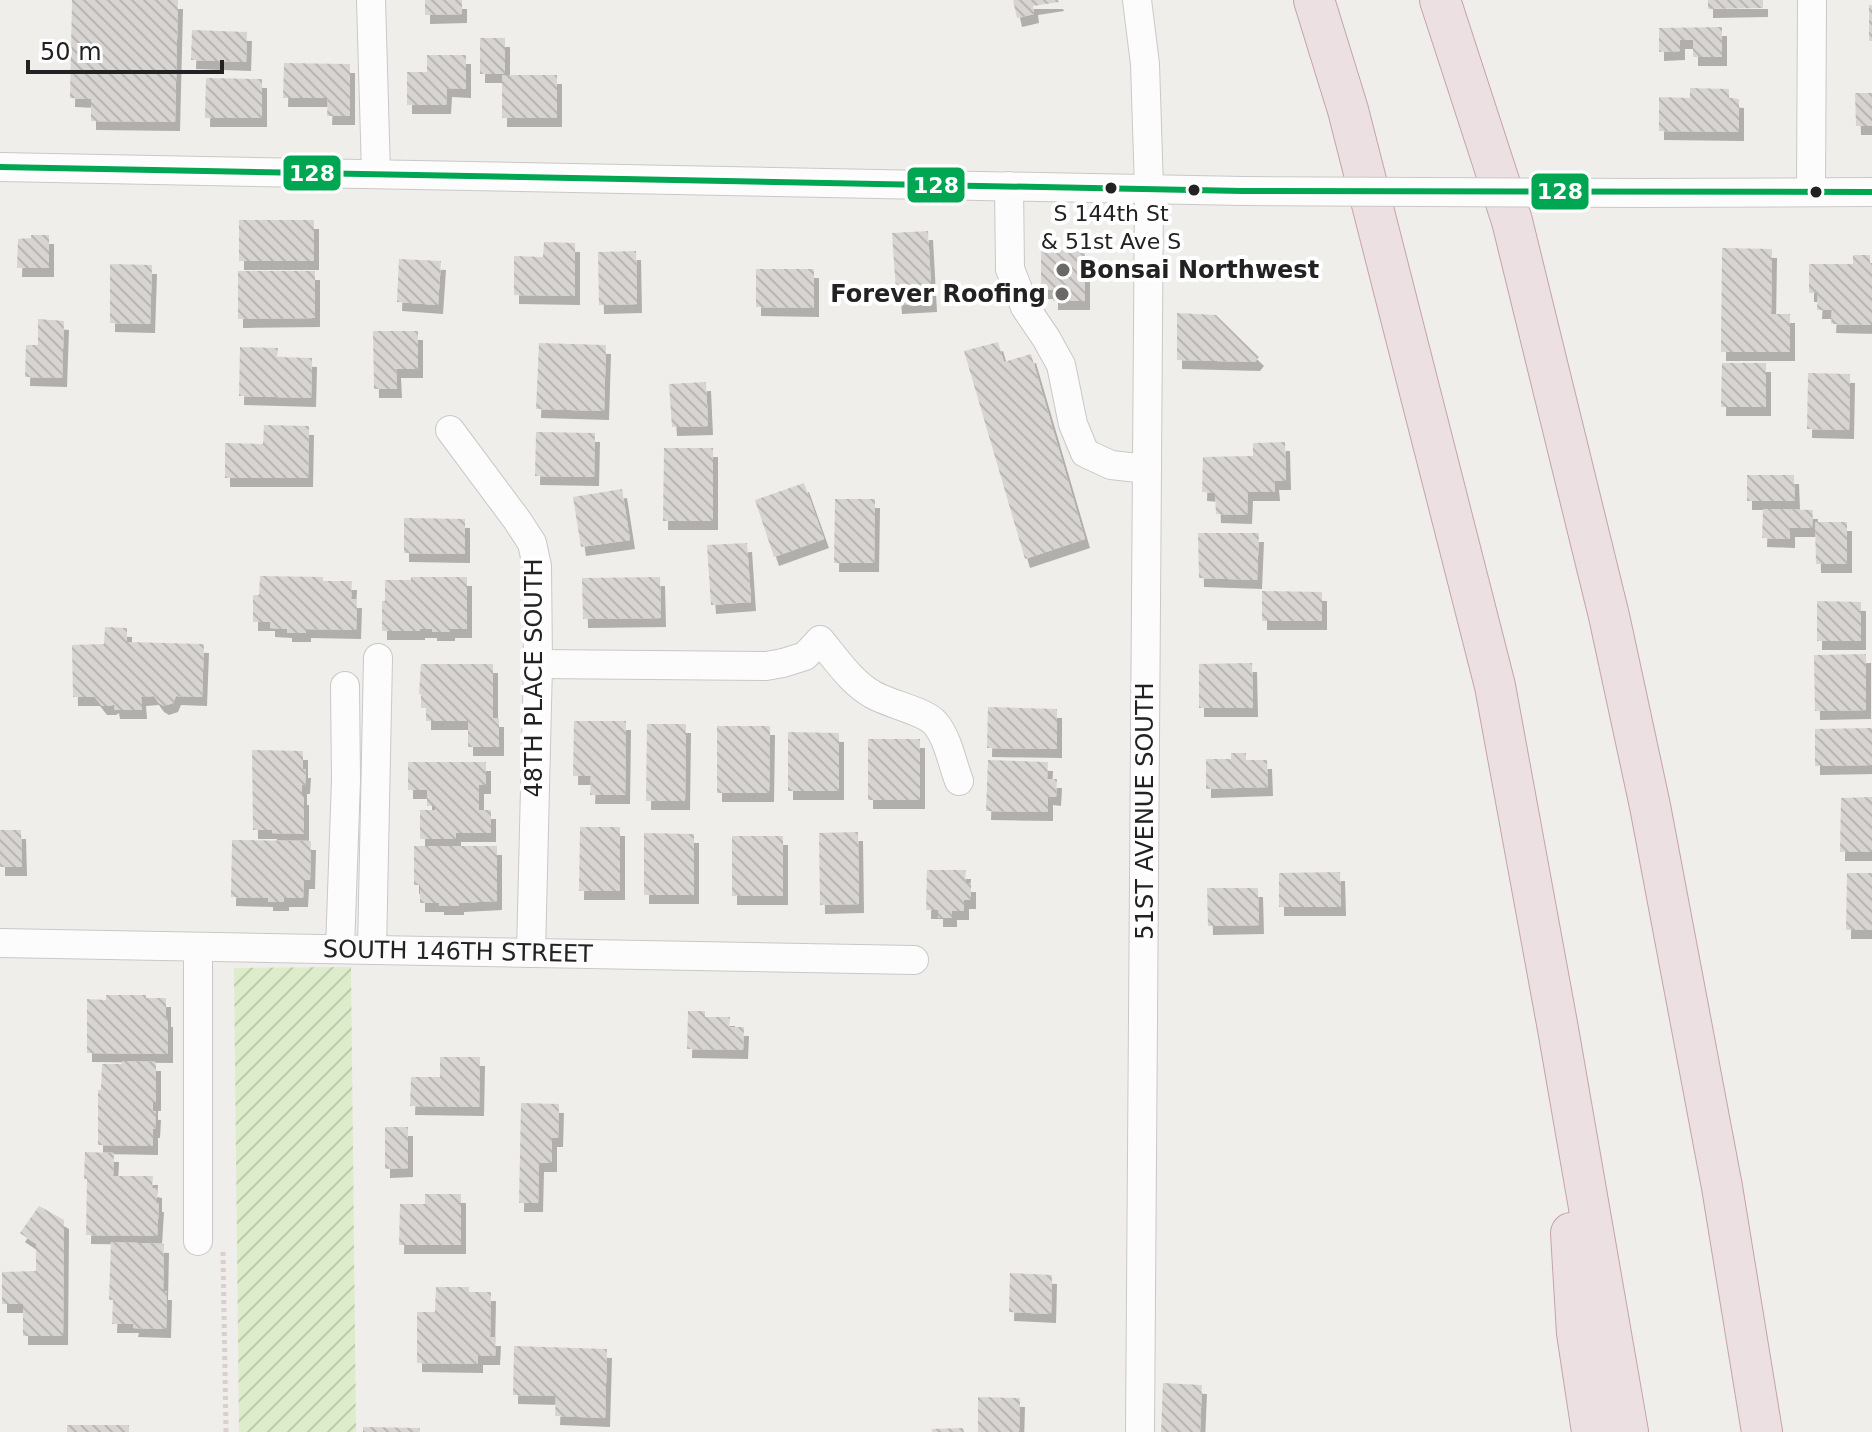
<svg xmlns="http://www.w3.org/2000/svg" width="1872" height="1432" viewBox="0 0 1872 1432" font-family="'DejaVu Sans',sans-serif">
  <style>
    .garden { fill: url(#garden-furrows) }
    .building { fill: url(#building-back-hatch); filter: url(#shadow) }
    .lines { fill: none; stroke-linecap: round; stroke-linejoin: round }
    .minor-casing { stroke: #c9c8c7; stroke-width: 30 }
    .highway-casing { stroke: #c5a2ac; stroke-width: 42 }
    .path { stroke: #dccecd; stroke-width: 5; stroke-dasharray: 4 4; stroke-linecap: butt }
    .minor { stroke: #fdfcfc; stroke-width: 28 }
    .highway { stroke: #ece0e2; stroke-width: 40 }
    .minor-bridge-casing { stroke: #c9c8c7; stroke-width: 30; stroke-linecap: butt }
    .minor-bridge { stroke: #fdfcfc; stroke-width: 28 }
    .bus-1-casing { stroke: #fff; stroke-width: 12 }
    .bus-1 { stroke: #00a651; stroke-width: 6 }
    .bus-dot { fill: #222; stroke: #fff; stroke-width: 3 }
    .poi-dot { fill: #6a6968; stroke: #fff; stroke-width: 3 }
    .labels { text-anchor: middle; stroke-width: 8; stroke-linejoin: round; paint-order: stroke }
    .bus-label { font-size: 22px; fill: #222; stroke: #fff }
    .poi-label { font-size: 24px; font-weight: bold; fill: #222; stroke: #fff; text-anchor: start }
    .street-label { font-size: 24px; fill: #222; stroke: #fff }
    .line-badge { stroke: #fff; stroke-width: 3 }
    .badge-label { font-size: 22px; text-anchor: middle; font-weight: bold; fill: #fff }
  </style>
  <defs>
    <pattern id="garden-furrows" width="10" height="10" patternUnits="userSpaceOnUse" patternTransform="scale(2)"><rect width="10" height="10" fill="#ddeccb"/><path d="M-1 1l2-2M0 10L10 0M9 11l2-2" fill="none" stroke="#bdcaae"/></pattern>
    <pattern id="building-back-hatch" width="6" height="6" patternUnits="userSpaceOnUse" patternTransform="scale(2)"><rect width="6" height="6" fill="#d7d4d2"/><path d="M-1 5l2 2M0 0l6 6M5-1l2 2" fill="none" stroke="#b8b6b4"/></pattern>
    <filter id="shadow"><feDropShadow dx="5" dy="9" stdDeviation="0" flood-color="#0004"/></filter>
  </defs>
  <rect width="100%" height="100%" fill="#f0eeeb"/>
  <polygon class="garden" points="351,967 356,1432 239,1432 234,968"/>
  <g class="building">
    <polygon points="72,0 178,0 175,122 91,121 91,99 70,98"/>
    <polygon points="425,0 462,0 462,14 425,15"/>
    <polygon points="1013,0 1058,0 1059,2 1033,6 1034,14 1017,18"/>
    <polygon points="1708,0 1763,0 1763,8 1708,9"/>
    <rect x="1869" y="5" width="3" height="36"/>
    <polygon points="1722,27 1722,57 1693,57 1693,40 1680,40 1680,51 1659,52 1659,28"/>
    <polygon points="192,30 247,32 246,62 191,60"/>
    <rect x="480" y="38" width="25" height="36"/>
    <polygon points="427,55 466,55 466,89 447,88 446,105 407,105 407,72 427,72"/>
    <polygon points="284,63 350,64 350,116 327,116 328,98 283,98"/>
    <rect x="502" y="75" width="55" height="43"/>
    <polygon points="206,78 262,79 262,118 205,118"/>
    <polygon points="1690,88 1729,89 1729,98 1739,99 1739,132 1659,131 1659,97 1690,98"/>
    <polygon points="1855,93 1872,93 1872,126 1856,126"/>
    <rect x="239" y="220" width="75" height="41"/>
    <polygon points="928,231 932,303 897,305 892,233"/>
    <polygon points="31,235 49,235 49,268 17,268 18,239 31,238"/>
    <polygon points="544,242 575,243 575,296 514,295 514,256 543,257"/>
    <polygon points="1722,248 1772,249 1771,314 1790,314 1790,352 1721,352"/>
    <polygon points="1041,250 1085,250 1085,301 1053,301 1053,290 1041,290"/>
    <polygon points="636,251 637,304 599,305 598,252"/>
    <polygon points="1853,255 1870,255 1870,263 1872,263 1872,325 1831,324 1832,310 1817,310 1818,293 1809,293 1809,264 1853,264"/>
    <polygon points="399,259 441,261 438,305 397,302"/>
    <polygon points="110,264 152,265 150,324 110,323"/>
    <polygon points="756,269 814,269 814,308 756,307"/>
    <polygon points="238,271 315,271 315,318 238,319"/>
    <polygon points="1177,313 1216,315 1259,357 1255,362 1177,360"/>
    <polygon points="38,319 64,321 62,378 25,377 26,345 38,345"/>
    <polygon points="373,331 418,331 418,369 396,369 397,389 374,389"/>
    <polygon points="998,342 1004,362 1031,354 1085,539 1025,559 964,351"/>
    <polygon points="539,343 606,345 604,411 536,409"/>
    <polygon points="240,347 278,348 277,357 312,358 311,398 239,396"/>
    <polygon points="1722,363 1766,363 1766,407 1721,407"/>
    <polygon points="1808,373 1850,374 1849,430 1807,429"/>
    <polygon points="706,382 708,426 672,427 669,384"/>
    <polygon points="264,425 309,426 308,478 225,478 225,443 263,444"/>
    <polygon points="536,432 595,433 594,477 535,476"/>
    <polygon points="1285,442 1286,481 1274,481 1275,492 1248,492 1247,515 1216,514 1215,493 1202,492 1203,457 1253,456 1253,443"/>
    <polygon points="664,448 713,448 713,521 663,521"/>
    <polygon points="1747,475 1794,475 1795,501 1747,501"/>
    <polygon points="804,483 824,539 774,557 755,500"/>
    <polygon points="622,489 630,540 581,547 573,497"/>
    <polygon points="835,499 875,499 874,563 834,563"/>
    <polygon points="1763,509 1813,510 1812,528 1790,528 1790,539 1762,538"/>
    <polygon points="404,518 465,519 465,554 404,553"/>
    <polygon points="1815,522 1847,522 1847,564 1816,564"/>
    <polygon points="1198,533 1259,533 1257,580 1199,578"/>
    <polygon points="747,543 751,602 711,605 707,545"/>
    <polygon points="260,576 323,577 323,581 352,581 351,599 357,599 356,630 306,629 306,633 287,633 287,629 270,628 270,622 253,622 253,595 259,595"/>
    <polygon points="411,577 467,577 467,629 450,629 450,632 432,632 432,629 420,629 420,631 382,631 382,601 385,601 385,580 411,580"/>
    <polygon points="660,577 661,618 583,619 582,578"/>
    <polygon points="1262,591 1322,592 1322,621 1262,621"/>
    <polygon points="1817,601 1861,602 1861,641 1817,641"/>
    <polygon points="105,627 127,628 127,642 204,644 202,697 176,696 173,703 164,706 159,703 154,696 141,697 142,710 115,710 114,704 111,706 102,706 95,697 73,697 72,645 104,644"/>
    <polygon points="1866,654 1866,710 1815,711 1814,655"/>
    <polygon points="1252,663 1253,708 1199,708 1199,664"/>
    <polygon points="421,664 493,664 493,718 499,718 499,747 468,747 468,721 426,721 426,708 421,708 421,694 419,694"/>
    <polygon points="988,707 1057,709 1057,749 987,748"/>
    <polygon points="574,721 626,721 625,795 590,795 591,776 573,776"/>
    <polygon points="647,724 686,724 685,801 646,801"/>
    <polygon points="717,726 770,726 769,793 717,793"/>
    <polygon points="1872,728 1872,765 1815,766 1815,729"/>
    <polygon points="788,732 839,733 839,791 788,791"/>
    <rect x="868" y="739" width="52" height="61"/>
    <polygon points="252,750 303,751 303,769 306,769 305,785 302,785 302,796 304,796 304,834 272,833 272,830 253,830"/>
    <polygon points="1231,753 1246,753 1246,760 1267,760 1268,787 1206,789 1206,759 1231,759"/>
    <polygon points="988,760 1048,762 1047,779 1057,779 1056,797 1048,796 1048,812 986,811"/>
    <polygon points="408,762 486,762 486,785 479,785 479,810 491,810 491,833 456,833 456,839 420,839 420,810 435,810 435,806 427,806 427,790 408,790"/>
    <polygon points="1872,797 1872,852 1840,852 1841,798"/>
    <polygon points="580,827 620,827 620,891 579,891"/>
    <polygon points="0,830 21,830 22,867 0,867"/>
    <polygon points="858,832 859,904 820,905 819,833"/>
    <polygon points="644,833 694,834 694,895 644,895"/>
    <rect x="732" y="836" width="51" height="60"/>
    <polygon points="232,840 311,841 310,880 304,880 303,898 284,898 284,902 268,902 268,898 231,897"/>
    <polygon points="414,846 497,846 497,901 459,903 459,906 439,906 439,903 420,903 420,885 414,885"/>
    <polygon points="927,870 966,870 965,883 971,883 971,900 964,900 964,911 952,911 952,918 938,918 938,910 926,910"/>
    <polygon points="1340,872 1341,907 1279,907 1279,873"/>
    <polygon points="1847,873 1872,873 1872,930 1846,930"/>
    <polygon points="1207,888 1258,888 1259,925 1208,926"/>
    <polygon points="106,995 146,995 146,998 166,998 166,1018 168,1018 168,1054 87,1053 87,999 106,1000"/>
    <polygon points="688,1011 705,1011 705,1017 730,1017 729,1027 744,1027 743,1050 687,1049"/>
    <polygon points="440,1057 480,1057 479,1107 410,1106 411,1077 440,1077"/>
    <polygon points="122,1061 156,1062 156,1102 153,1102 153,1111 156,1111 155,1129 153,1129 153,1146 98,1145 98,1090 101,1090 102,1064 122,1064"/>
    <polygon points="521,1103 559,1104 558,1138 552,1138 552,1163 539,1163 538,1203 519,1203"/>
    <polygon points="385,1127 408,1127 408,1168 385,1169"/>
    <polygon points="85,1152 114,1153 113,1176 153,1176 152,1188 157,1189 157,1203 159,1203 157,1236 86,1235 87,1179 84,1179"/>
    <polygon points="425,1194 461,1194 461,1245 399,1245 400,1204 425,1204"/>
    <polygon points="39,1206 64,1220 63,1336 23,1336 23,1304 2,1304 2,1272 36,1271 36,1244 20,1233"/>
    <polygon points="111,1242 164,1244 163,1291 167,1291 166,1329 133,1328 134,1324 112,1324 113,1300 109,1300"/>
    <polygon points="1010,1273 1052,1275 1051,1314 1009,1312"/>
    <polygon points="436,1287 469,1287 469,1292 491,1292 490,1337 496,1337 495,1356 478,1356 478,1364 417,1363 417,1312 435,1312"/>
    <polygon points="514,1346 607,1349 605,1418 555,1416 556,1396 513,1395"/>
    <polygon points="1163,1383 1202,1385 1200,1432 1161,1432"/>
    <polygon points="978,1397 1020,1398 1019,1432 978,1432"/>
    <rect x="67" y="1425" width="62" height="7"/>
    <polygon points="363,1427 420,1428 420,1432 363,1432"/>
    <polygon points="963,1428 964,1432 932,1432 932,1429"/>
  </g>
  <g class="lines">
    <defs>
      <g id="minor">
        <polyline points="371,0 376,173"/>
        <polyline points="1137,0 1145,64 1149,189 1140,1432"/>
        <polyline points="0,167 1243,191"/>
        <polyline points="1009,186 1010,269 1025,307 1046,338 1061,365 1073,424 1085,453 1111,465 1147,469"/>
        <polyline points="1811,191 1812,0"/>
        <polyline points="1642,193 1872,192"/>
        <polyline points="450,430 517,520 532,543 537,566 538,664 531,953"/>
        <path d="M538 664 766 666 783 663 805 656 820 640C836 659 851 682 872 694 888 704 925 711 935 723 948 738 952 763 959 781"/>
        <path id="s1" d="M0 943 914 960"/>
        <polyline points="340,949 346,780 345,686"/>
        <polyline points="372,950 378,658"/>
        <polyline points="198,1241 198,947"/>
      </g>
      <g id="highway">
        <polyline points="1314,0 1348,110 1495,686 1558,1029 1628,1432"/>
        <polyline points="1440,0 1512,221 1609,616 1650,806 1722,1187 1762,1432"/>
        <polyline points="1571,1233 1577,1333 1592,1432"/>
      </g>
    </defs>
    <use href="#minor" class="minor-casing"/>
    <use href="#highway" class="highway-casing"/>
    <polyline class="path" points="223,1252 226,1432"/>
    <use href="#minor" class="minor"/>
    <use href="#highway" class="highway"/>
    <defs>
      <polyline id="minor-bridge" points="1243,191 1642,193"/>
    </defs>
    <use href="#minor-bridge" class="minor-bridge-casing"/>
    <use href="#minor-bridge" class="minor-bridge"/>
    <defs>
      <polyline id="bus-1" points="0,167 1243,191 1872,192"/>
    </defs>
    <use href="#bus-1" class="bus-1-casing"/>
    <use href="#bus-1" class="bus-1"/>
  </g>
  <g class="bus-dot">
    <circle cx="1111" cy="188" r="7"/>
    <circle cx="1194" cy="190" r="7"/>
    <circle cx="1816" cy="192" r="7"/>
  </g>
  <g class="poi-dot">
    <circle cx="1063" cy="270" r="8"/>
    <circle cx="1062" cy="294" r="8"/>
  </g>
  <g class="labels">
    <g class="bus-label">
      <text x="1111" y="221">S 144th St<tspan x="1111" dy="28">&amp; 51st Ave S</tspan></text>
    </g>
    <g class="poi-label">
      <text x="1079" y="278">Bonsai Northwest</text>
      <text x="1046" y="302" text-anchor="end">Forever Roofing</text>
    </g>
    <g class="street-label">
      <text transform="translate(534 678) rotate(-90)" y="8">48TH PLACE SOUTH</text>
      <text transform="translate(1145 811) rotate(-90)" y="8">51ST AVENUE SOUTH</text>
      <text dy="8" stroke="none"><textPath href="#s1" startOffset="458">SOUTH 146TH STREET</textPath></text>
    </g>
  </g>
  <g class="line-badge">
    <rect x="282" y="154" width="60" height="38" rx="8" fill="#00a651"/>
    <rect x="906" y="166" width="60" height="38" rx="8" fill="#00a651"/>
    <rect x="1530" y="172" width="60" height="39" rx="8" fill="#00a651"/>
  </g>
  <g class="badge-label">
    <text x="312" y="181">128</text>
    <text x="936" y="193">128</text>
    <text x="1560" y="199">128</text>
  </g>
  <path d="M28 60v12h194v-12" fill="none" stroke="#222222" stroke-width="4"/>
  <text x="40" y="60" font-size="24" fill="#222222" stroke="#ffffff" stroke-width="6" paint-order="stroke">50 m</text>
</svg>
